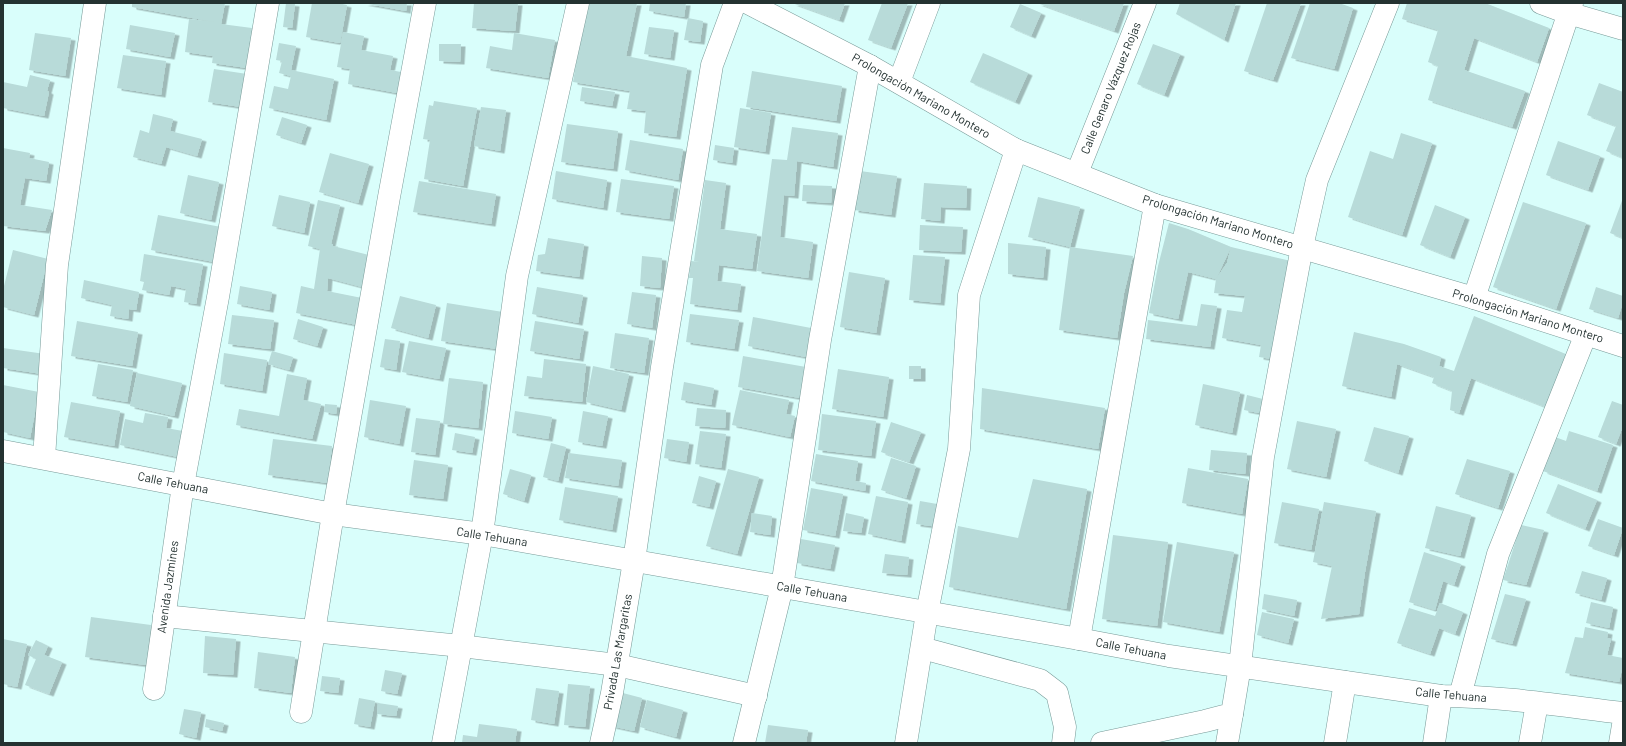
<svg xmlns="http://www.w3.org/2000/svg" width="1626" height="746" viewBox="0 0 1626 746" font-family="Barlow,sans-serif">
  <style>
    .building { fill: #b8dbd9; filter: url(#shadow) }
    .lines { fill: none; stroke-linecap: round; stroke-linejoin: round }
    .minor-casing { stroke: #789a98; stroke-width: 23 }
    .minor { stroke: #fff; stroke-width: 22 }
    .labels { text-anchor: middle; stroke-width: 3; stroke-linejoin: round; paint-order: stroke }
    .street-label { font-size: 12px; fill: #243231; stroke: #fff }
  </style>
  <defs>
    <filter id="shadow"><feDropShadow dx="4.5" dy="2.5" stdDeviation="0" flood-color="#0004"/></filter>
  </defs>
  <rect width="100%" height="100%" fill="#d9fefb"/>
  <g class="building">
    <polygon points="132,3 225,3 221,24 252,28 247,68 212,63 213,56 185,52 189,19 214,22 132,7"/>
    <polygon points="286,3 295,4 292,28 283,27"/>
    <polygon points="312,3 338,3 347,5 340,43 306,37"/>
    <polygon points="363,3 407,3 406,11"/>
    <polygon points="474,3 518,3 515,31 472,28"/>
    <polygon points="586,3 637,3 626,56 687,68 676,137 644,133 646,111 627,109 630,91 573,82"/>
    <polygon points="650,3 686,3 684,17 649,11"/>
    <polygon points="792,3 845,3 839,20"/>
    <polygon points="882,3 908,3 891,48 868,40"/>
    <polygon points="1037,3 1124,3 1114,31"/>
    <polygon points="1180,3 1236,3 1224,40 1176,14"/>
    <polygon points="1267,3 1301,3 1273,80 1244,71"/>
    <polygon points="1310,3 1339,3 1353,8 1334,69 1291,58"/>
    <polygon points="1407,3 1485,3 1549,28 1537,62 1474,38 1464,70 1525,91 1512,127 1428,100 1438,66 1428,62 1438,30 1402,19"/>
    <polygon points="1020,4 1041,13 1031,36 1010,27"/>
    <polygon points="688,18 703,21 700,42 684,40"/>
    <polygon points="130,25 175,33 170,57 126,49"/>
    <polygon points="649,27 674,30 670,58 644,54"/>
    <polygon points="343,32 364,36 361,50 393,56 390,70 401,72 397,93 348,84 350,69 337,67"/>
    <polygon points="35,33 71,38 65,76 29,70"/>
    <polygon points="514,33 555,40 548,78 486,68 490,46 512,50"/>
    <polygon points="279,43 296,46 291,70 334,79 326,120 269,108 274,86 288,89 291,76 279,73 282,61 276,60"/>
    <polygon points="439,44 461,44 460,62 439,61"/>
    <polygon points="1153,44 1180,54 1164,95 1137,84"/>
    <polygon points="983,53 1028,73 1015,102 970,82"/>
    <polygon points="123,55 166,61 161,95 117,88"/>
    <polygon points="214,69 247,74 241,107 208,102"/>
    <polygon points="752,71 842,86 836,121 746,107"/>
    <polygon points="30,75 50,80 47,91 49,92 44,116 3,108 3,82 27,87"/>
    <polygon points="1599,83 1623,92 1623,158 1606,151 1616,126 1587,115"/>
    <polygon points="582,87 615,92 612,106 580,101"/>
    <polygon points="434,101 477,108 463,186 424,179 430,140 423,139 429,105 433,106"/>
    <polygon points="481,107 506,110 500,151 474,146"/>
    <polygon points="740,108 771,113 765,152 734,147"/>
    <polygon points="153,114 173,119 170,131 202,139 197,156 166,147 161,164 133,157 140,130 149,133"/>
    <polygon points="282,117 307,125 301,143 276,135"/>
    <polygon points="567,124 618,131 613,169 561,162"/>
    <polygon points="792,127 838,133 833,167 797,161 794,196 784,195 780,237 813,242 808,278 757,271 772,159 787,160"/>
    <polygon points="1401,133 1432,143 1402,235 1348,217 1370,151 1393,159"/>
    <polygon points="630,140 683,149 678,180 625,170"/>
    <polygon points="1558,141 1600,156 1588,190 1546,175"/>
    <polygon points="715,145 734,148 732,163 713,160"/>
    <polygon points="3,148 30,153 29,158 49,162 46,181 25,178 20,205 52,210 45,231 3,226"/>
    <polygon points="330,153 369,164 358,203 319,192"/>
    <polygon points="556,171 607,180 603,208 552,199"/>
    <polygon points="860,171 897,176 891,215 854,210"/>
    <polygon points="188,175 219,182 211,220 180,213"/>
    <polygon points="621,179 674,186 669,219 616,212"/>
    <polygon points="705,180 726,183 720,229 757,234 752,269 719,265 717,281 741,284 737,310 690,304 693,278 689,278 691,261 700,262 694,261"/>
    <polygon points="419,181 496,194 491,224 413,212"/>
    <polygon points="924,183 967,186 966,208 941,207 940,221 921,219"/>
    <polygon points="803,185 832,186 831,203 802,201"/>
    <polygon points="279,195 310,202 304,233 272,226"/>
    <polygon points="1038,197 1080,207 1070,247 1028,237"/>
    <polygon points="1623,198 1623,238 1610,233"/>
    <polygon points="318,200 340,205 331,244 333,244 333,246 369,255 362,287 328,278 327,291 362,298 357,325 296,313 301,286 314,289 320,249 308,246"/>
    <polygon points="1523,202 1586,223 1556,309 1493,287"/>
    <polygon points="1435,205 1465,217 1450,257 1420,245"/>
    <polygon points="158,215 221,227 214,262 151,250"/>
    <polygon points="1169,223 1188,229 1231,247 1291,261 1272,359 1259,357 1261,345 1222,338 1227,310 1242,312 1245,296 1214,293 1216,279 1227,263 1231,247 1216,279 1188,272 1178,319 1149,313 1158,266"/>
    <polygon points="920,225 963,227 961,252 919,250"/>
    <polygon points="548,238 584,244 579,277 536,271 538,255 545,254"/>
    <polygon points="1008,243 1046,247 1043,278 1008,274"/>
    <polygon points="1070,247 1133,256 1124,293 1117,338 1059,330"/>
    <polygon points="13,250 48,259 34,315 3,307 3,290"/>
    <polygon points="144,254 203,264 196,304 184,302 186,289 171,286 169,295 142,290 144,282 140,281"/>
    <polygon points="913,255 945,257 940,303 909,300"/>
    <polygon points="642,256 662,258 660,288 640,286"/>
    <polygon points="849,272 885,278 876,333 840,327"/>
    <polygon points="84,280 139,292 136,310 129,309 128,319 110,316 112,305 81,298"/>
    <polygon points="240,286 272,292 269,310 237,304"/>
    <polygon points="537,287 583,295 578,323 532,314"/>
    <polygon points="1596,287 1623,296 1623,302 1618,318 1589,309"/>
    <polygon points="632,292 656,295 652,328 627,324"/>
    <polygon points="400,296 436,305 428,338 391,328"/>
    <polygon points="447,303 503,312 497,349 441,341"/>
    <polygon points="1201,304 1217,306 1210,347 1146,339 1148,320 1197,326"/>
    <polygon points="690,314 739,320 734,349 686,342"/>
    <polygon points="232,315 274,320 270,349 228,344"/>
    <polygon points="1474,316 1568,355 1548,408 1471,378 1459,413 1450,410 1452,391 1432,383 1434,377 1397,364 1391,397 1342,386 1354,332 1404,344 1441,357 1439,366 1454,371"/>
    <polygon points="753,317 811,328 806,357 748,346"/>
    <polygon points="298,319 323,327 317,346 293,339"/>
    <polygon points="77,321 138,332 132,366 71,356"/>
    <polygon points="535,321 584,329 579,359 530,351"/>
    <polygon points="615,333 649,338 644,373 610,368"/>
    <polygon points="385,339 400,341 396,370 380,367"/>
    <polygon points="409,341 446,348 439,379 402,372"/>
    <polygon points="3,348 45,354 42,374 3,368"/>
    <polygon points="272,351 293,357 289,370 268,364"/>
    <polygon points="224,353 267,360 262,391 220,384"/>
    <polygon points="743,356 806,367 800,398 738,387"/>
    <polygon points="544,359 586,364 582,402 524,396 527,376 542,378"/>
    <polygon points="98,364 133,370 127,402 92,396"/>
    <polygon points="593,366 629,374 621,410 586,402"/>
    <rect x="909" y="366" width="12" height="13"/>
    <polygon points="838,369 889,377 883,417 832,409"/>
    <polygon points="137,373 182,383 174,416 130,406"/>
    <polygon points="287,374 307,378 303,400 321,404 312,439 236,425 239,409 279,416"/>
    <polygon points="449,378 483,382 478,428 443,424"/>
    <polygon points="684,382 714,388 711,405 681,400"/>
    <polygon points="1203,384 1240,392 1232,433 1195,425"/>
    <polygon points="3,385 39,392 30,438 3,432"/>
    <polygon points="982,388 1105,408 1098,449 980,429"/>
    <polygon points="740,390 789,400 786,414 795,416 790,437 732,425"/>
    <polygon points="1247,395 1267,400 1264,414 1244,410"/>
    <polygon points="370,400 406,406 399,444 364,437"/>
    <polygon points="1612,401 1623,405 1623,426 1616,444 1598,437"/>
    <polygon points="71,402 120,411 114,446 64,437"/>
    <polygon points="325,404 337,405 336,414 324,412"/>
    <polygon points="697,408 726,410 725,428 695,426"/>
    <polygon points="515,411 552,417 548,439 512,433"/>
    <polygon points="583,411 608,416 602,446 578,442"/>
    <polygon points="145,413 168,417 166,428 183,431 178,457 120,445 125,419 143,423"/>
    <polygon points="822,414 876,421 871,456 818,450"/>
    <polygon points="416,418 440,421 435,455 411,452"/>
    <polygon points="1297,421 1336,429 1326,477 1287,469"/>
    <polygon points="891,422 921,432 909,462 881,452"/>
    <polygon points="1374,427 1409,436 1398,473 1364,461"/>
    <polygon points="700,431 726,434 721,468 695,464"/>
    <polygon points="1569,431 1613,445 1597,491 1543,471 1555,437 1566,441"/>
    <polygon points="455,433 475,437 472,453 452,450"/>
    <polygon points="273,439 332,446 328,483 268,475"/>
    <polygon points="667,439 689,442 686,462 664,458"/>
    <polygon points="551,443 566,447 558,481 543,477"/>
    <polygon points="1211,450 1247,453 1245,474 1209,470"/>
    <polygon points="569,453 622,460 618,486 565,478"/>
    <polygon points="816,454 858,461 855,481 866,483 865,491 811,481"/>
    <polygon points="891,458 916,466 906,498 881,490"/>
    <polygon points="1467,459 1510,471 1498,508 1455,494"/>
    <polygon points="414,460 448,465 443,499 409,495"/>
    <polygon points="1188,468 1248,479 1242,514 1182,503"/>
    <polygon points="510,469 531,475 524,501 503,494"/>
    <polygon points="728,469 759,477 737,554 706,546"/>
    <polygon points="699,476 716,481 709,507 692,503"/>
    <polygon points="1033,479 1087,489 1066,609 949,587 958,526 1018,538"/>
    <polygon points="1558,484 1597,500 1585,529 1546,513"/>
    <polygon points="565,487 618,496 612,530 559,520"/>
    <polygon points="811,488 843,494 835,536 803,530"/>
    <polygon points="876,496 908,502 901,541 868,534"/>
    <polygon points="920,501 943,505 939,527 916,524"/>
    <polygon points="1282,502 1319,509 1311,550 1274,543"/>
    <polygon points="1324,502 1376,511 1365,572 1359,614 1321,619 1332,566 1313,562"/>
    <polygon points="1436,506 1471,515 1460,556 1425,548"/>
    <polygon points="752,513 772,516 770,535 750,532"/>
    <polygon points="846,513 864,517 861,533 843,531"/>
    <polygon points="1598,519 1623,528 1614,555 1588,546"/>
    <polygon points="1521,525 1544,530 1526,585 1503,580"/>
    <polygon points="1113,535 1168,542 1157,626 1102,619"/>
    <polygon points="801,539 835,545 830,569 797,563"/>
    <polygon points="1177,542 1234,552 1219,632 1163,622"/>
    <polygon points="1424,552 1461,564 1454,585 1443,581 1435,610 1409,602"/>
    <polygon points="885,554 909,557 907,575 882,573"/>
    <polygon points="1582,571 1607,578 1601,600 1575,593"/>
    <polygon points="1264,594 1297,600 1294,616 1262,609"/>
    <polygon points="1505,594 1526,599 1512,644 1491,639"/>
    <polygon points="1591,602 1613,607 1609,628 1586,623"/>
    <polygon points="1440,603 1463,612 1455,634 1439,628 1430,654 1397,643 1409,608 1435,616"/>
    <polygon points="1262,612 1294,619 1288,643 1257,635"/>
    <polygon points="91,617 151,625 146,665 85,657"/>
    <polygon points="1585,627 1608,632 1607,638 1611,639 1607,655 1623,658 1623,665 1619,682 1565,673 1575,637 1583,638"/>
    <polygon points="205,636 236,639 233,675 203,673"/>
    <polygon points="3,639 27,644 17,687 3,684"/>
    <polygon points="36,640 48,646 44,655 62,662 49,694 25,685 36,659 28,655"/>
    <polygon points="258,652 295,657 291,693 254,688"/>
    <polygon points="385,670 402,673 397,694 381,691"/>
    <polygon points="322,676 340,678 338,693 320,691"/>
    <polygon points="568,684 590,686 585,727 564,725"/>
    <polygon points="536,688 559,691 554,724 531,720"/>
    <polygon points="619,692 642,698 634,731 611,726"/>
    <polygon points="359,698 375,701 370,727 354,724"/>
    <polygon points="647,700 683,710 676,737 640,727"/>
    <polygon points="378,703 398,706 396,716 377,714"/>
    <polygon points="184,709 201,712 196,738 179,734"/>
    <polygon points="206,719 224,723 222,731 205,727"/>
    <polygon points="479,724 517,729 515,743 462,743 463,735 477,737"/>
    <polygon points="768,725 808,730 806,743 765,743"/>
  </g>
  <g class="lines">
    <defs>
      <g id="minor">
        <polyline points="748,3 870,66 1016,150 1155,205 1474,298 1623,346"/>
        <polyline points="1541,3 1568,13 1623,29"/>
        <polyline points="899,82 929,3"/>
        <polyline points="1077,173 1145,3"/>
        <polyline points="1474,298 1572,3"/>
        <path d="M3 451 333 514 482 534 1079 639 1169 656 1441 696C1501 696 1563 706 1623 713"/>
        <polyline points="44,458 57,265 95,3"/>
        <polyline points="164,616 461,646 617,665 756,696"/>
        <polyline points="1079,639 1155,205"/>
        <polyline points="922,648 1040,680 1057,693 1065,727 1063,743"/>
        <polyline points="154,689 183,485 218,297 268,3"/>
        <polyline points="1460,696 1498,554 1586,334"/>
        <polyline points="301,712 333,514 389,197 425,3"/>
        <polyline points="443,743 482,534 517,276 578,3"/>
        <polyline points="601,743 612,693 634,561 662,367 712,65 735,3"/>
        <polyline points="744,743 782,587 820,340 870,66"/>
        <polyline points="906,743 927,613 959,449 969,295 1016,150"/>
        <polyline points="1102,743 1205,721 1232,714 1240,666 1263,457 1302,247 1317,180 1388,3"/>
        <polyline points="1227,743 1232,714"/>
        <polyline points="1335,743 1345,682"/>
        <polyline points="1434,743 1441,696"/>
        <polyline points="1530,743 1537,703"/>
        <polyline points="1620,743 1623,725"/>
      </g>
    </defs>
    <use href="#minor" class="minor-casing"/>
    <use href="#minor" class="minor"/>
  </g>
  <g class="labels">
    <g class="street-label">
      <text transform="translate(1111 88) rotate(-68)" y="4">Calle Genaro Vázquez Rojas</text>
      <text transform="translate(921 96) rotate(30)" y="4">Prolongación Mariano Montero</text>
      <text transform="translate(1218 222) rotate(17)" y="4">Prolongación Mariano Montero</text>
      <text transform="translate(1528 316) rotate(17)" y="4">Prolongación Mariano Montero</text>
      <text transform="translate(173 483) rotate(11)" y="4">Calle Tehuana</text>
      <text transform="translate(492 537) rotate(9)" y="4">Calle Tehuana</text>
      <text transform="translate(168 587) rotate(-82)" y="4">Avenida Jazmines</text>
      <text transform="translate(812 592) rotate(10)" y="4">Calle Tehuana</text>
      <text transform="translate(1131 649) rotate(11)" y="4">Calle Tehuana</text>
      <text transform="translate(618 652) rotate(-80)" y="4">Privada Las Margaritas</text>
      <text transform="translate(1451 695) rotate(5)" y="4">Calle Tehuana</text>
    </g>
  </g>
  <rect width="1626" height="746" fill="none" stroke="#243231" stroke-width="8"/>
</svg>
